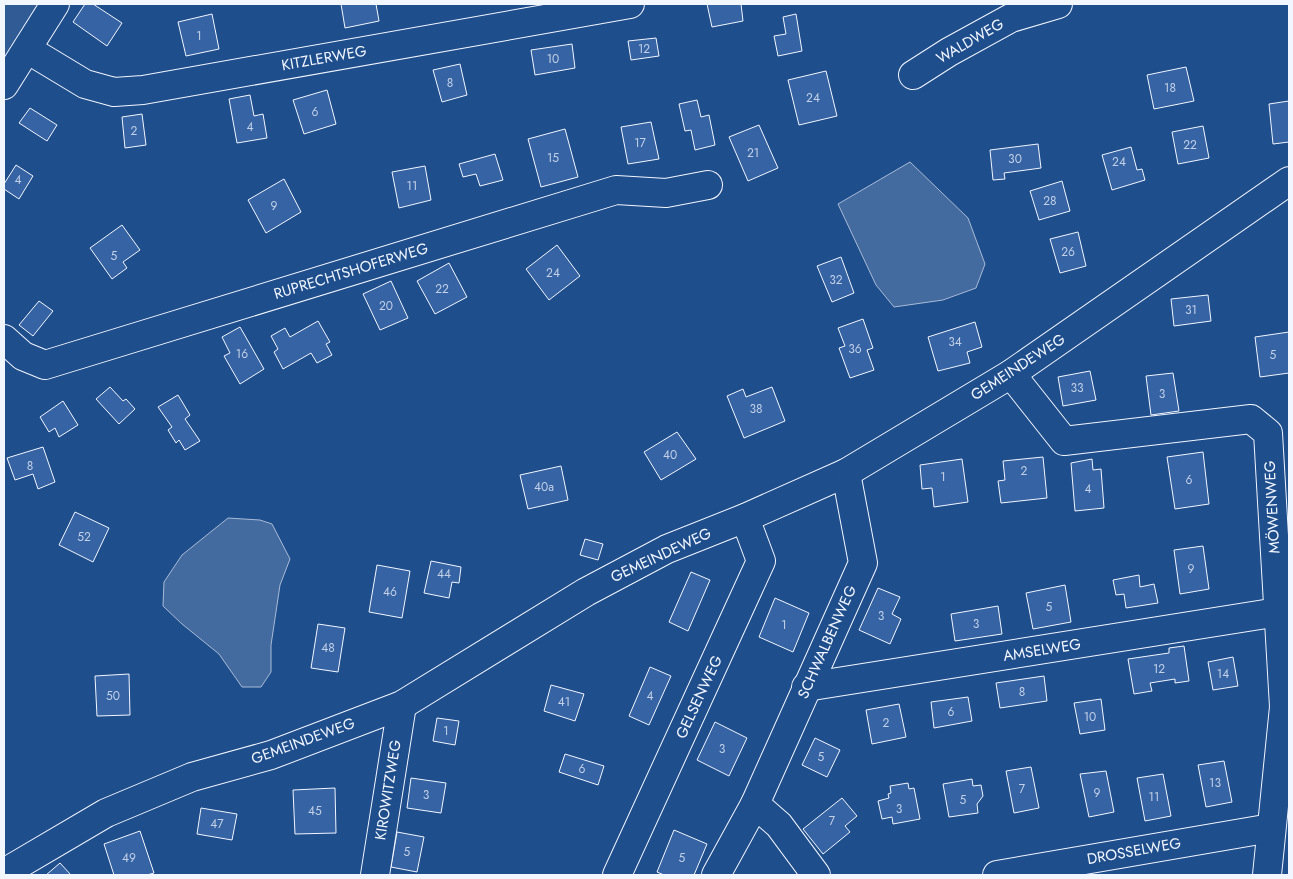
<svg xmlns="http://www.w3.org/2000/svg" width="1293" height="879" viewBox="0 0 1293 879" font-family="Jost,sans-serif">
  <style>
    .built { fill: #305b95; stroke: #a8bbd7 }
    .water { fill: #446ba0; stroke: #a8bbd7 }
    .building { fill: #3563a3; stroke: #f2f6ff }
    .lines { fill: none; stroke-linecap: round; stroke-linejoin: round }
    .minor-casing { stroke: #f2f6ff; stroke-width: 30 }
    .minor { stroke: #1f4e8c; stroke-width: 28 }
    .labels { text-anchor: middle; stroke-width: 4; stroke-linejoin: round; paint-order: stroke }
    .number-label { font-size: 12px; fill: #c3d1e8 }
    .street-label { font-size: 15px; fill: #f2f6ff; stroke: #1f4e8c }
  </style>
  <rect width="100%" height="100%" fill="#1f4e8c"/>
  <polygon class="built" points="4,4 41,4 4,63"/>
  <g class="water">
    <polygon points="910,162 968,218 985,264 976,288 943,300 894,307 876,285 838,204"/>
    <polygon points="228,518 260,520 272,524 290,559 280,585 271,645 271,672 261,687 242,687 219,654 182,624 163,606 164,582 182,555"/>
  </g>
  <g class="building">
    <polygon points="85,4 93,4 122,23 107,46 73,22"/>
    <polygon points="341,4 376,4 379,21 345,28"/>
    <polygon points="707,4 741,4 743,21 712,27"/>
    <polygon points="212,14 219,49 186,56 178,22"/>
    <polygon points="796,14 802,51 778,56 774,36 786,34 783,17"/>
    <polygon points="656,38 659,56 631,60 628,41"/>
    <polygon points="572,44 575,68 535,75 531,50"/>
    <polygon points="460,64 467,95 442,102 433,70"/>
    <polygon points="1186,67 1194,101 1154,109 1147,75"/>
    <polygon points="826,71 837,116 799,125 788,80"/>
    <polygon points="327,90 336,124 304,134 293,100"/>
    <polygon points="250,95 254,116 263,114 267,138 237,143 229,99"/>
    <polygon points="697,100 701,117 709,115 715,145 695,150 691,130 685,131 679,104"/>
    <polygon points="1289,101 1289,142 1273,144 1269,104"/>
    <polygon points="30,108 57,125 47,141 19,123"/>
    <polygon points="142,114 146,145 125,148 122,117"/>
    <polygon points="651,122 659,159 628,164 621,127"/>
    <polygon points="759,125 778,168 748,181 729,137"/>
    <polygon points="1203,126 1209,158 1178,164 1172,132"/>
    <polygon points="565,129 578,177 541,187 528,139"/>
    <polygon points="1038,144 1041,168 1004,173 1005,179 993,180 990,150"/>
    <polygon points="1131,147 1137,170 1142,169 1145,180 1112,190 1102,155"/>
    <polygon points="495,154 503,180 480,186 476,174 463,177 459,164"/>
    <polygon points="16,165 33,176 19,199 4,189 4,184"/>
    <polygon points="425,166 431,200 399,208 392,172"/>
    <polygon points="284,179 301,212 266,233 248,200"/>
    <polygon points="1062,181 1070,211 1039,220 1030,191"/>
    <polygon points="122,225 140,250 123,262 127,268 112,279 90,248"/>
    <polygon points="1078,232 1086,266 1060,273 1050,239"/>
    <polygon points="557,245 580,276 549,300 526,269"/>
    <polygon points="841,257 854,293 832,302 817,266"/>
    <polygon points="449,263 467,297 435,314 417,281"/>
    <polygon points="391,281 408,318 380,330 363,294"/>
    <polygon points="1208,295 1211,321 1174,326 1171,299"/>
    <polygon points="39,301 53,311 33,336 19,325"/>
    <polygon points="863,319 873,348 867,350 874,370 850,378 839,348 845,346 838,328"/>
    <polygon points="318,321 330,342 326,344 332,355 317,363 311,353 283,369 274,352 278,349 271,336 285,328 290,337"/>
    <polygon points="975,322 982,347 967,352 970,363 938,371 928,337"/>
    <polygon points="240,327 264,369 240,384 224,356 230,353 222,337"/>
    <polygon points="1289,332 1289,373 1260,377 1255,337"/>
    <polygon points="1090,371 1096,400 1063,406 1058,377"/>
    <polygon points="1173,373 1179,411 1151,415 1146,376"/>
    <polygon points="110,387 123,401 126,399 135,409 119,424 96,399"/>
    <polygon points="772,387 785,421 744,438 727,396 743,389 746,397"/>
    <polygon points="178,395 190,415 185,419 200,441 185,450 179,440 176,443 168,430 172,427 158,407"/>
    <polygon points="63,401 78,425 59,437 55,428 49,432 40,417"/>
    <polygon points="677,432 696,459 661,480 644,452"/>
    <polygon points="43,447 55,482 38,489 33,474 15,480 7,458"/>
    <polygon points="1203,452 1209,504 1175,509 1167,457"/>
    <polygon points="1043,457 1047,498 1001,503 998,481 1005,480 1003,461"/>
    <polygon points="962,459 968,502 934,507 932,488 922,489 920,465"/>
    <polygon points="1092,459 1093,470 1101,469 1104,508 1075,511 1071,463"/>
    <polygon points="561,466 568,500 528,509 520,475"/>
    <polygon points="75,512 109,528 93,562 59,545"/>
    <polygon points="585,539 603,544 598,560 580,555"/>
    <polygon points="1203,546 1209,589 1180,594 1174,550"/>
    <polygon points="431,561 461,567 459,583 452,582 449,598 424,593"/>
    <polygon points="377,565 410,571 402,618 369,612"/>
    <polygon points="691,572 710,580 688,631 669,622"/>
    <polygon points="1139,575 1140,587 1154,584 1158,603 1126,608 1124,594 1116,595 1113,580"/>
    <polygon points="1065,585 1071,622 1033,629 1026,593"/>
    <polygon points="878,588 900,597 892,614 901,619 890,644 859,630"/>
    <polygon points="775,598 809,613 793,652 759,637"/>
    <polygon points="998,606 1002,634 955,641 951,614"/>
    <polygon points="318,624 345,628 338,672 311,668"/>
    <polygon points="1184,646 1189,681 1175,683 1175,679 1150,683 1152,691 1134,694 1128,659 1169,653 1169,648"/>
    <polygon points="1233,657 1238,686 1213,690 1208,662"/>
    <polygon points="650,667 671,676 649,725 629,716"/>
    <polygon points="129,674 130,715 97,716 95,676"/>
    <polygon points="1044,676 1047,701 1000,708 996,683"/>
    <polygon points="551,685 584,694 575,721 544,711"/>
    <polygon points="968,697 972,721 934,728 931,702"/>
    <polygon points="1101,699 1105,730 1080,734 1074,703"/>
    <polygon points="899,704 906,737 872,744 866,710"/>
    <polygon points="437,718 459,721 455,745 433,741"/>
    <polygon points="715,722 747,738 729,776 697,760"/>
    <polygon points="815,738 840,750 827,777 802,765"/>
    <polygon points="565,754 604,766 598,785 559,772"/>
    <polygon points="1224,761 1232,802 1206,807 1198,765"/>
    <polygon points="1031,767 1039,808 1014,813 1006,771"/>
    <polygon points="1106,771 1114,812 1089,817 1080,774"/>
    <polygon points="1163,774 1171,816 1145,821 1137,778"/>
    <polygon points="411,778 446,783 441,813 407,808"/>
    <polygon points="972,779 973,786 981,785 983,796 977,804 978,813 949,817 943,784"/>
    <polygon points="908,783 909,789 914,788 920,819 893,824 892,817 882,819 878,801 889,798 888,794 891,793 890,786"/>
    <polygon points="335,788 336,833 295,834 293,790"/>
    <polygon points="842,798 857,816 845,826 850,832 823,854 803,829"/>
    <polygon points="201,808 237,814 232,840 197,834"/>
    <polygon points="674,830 707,844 694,875 664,875 657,872"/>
    <polygon points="140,831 154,873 147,875 114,875 104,844"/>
    <polygon points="397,832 424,837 417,872 391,867"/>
    <polygon points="60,863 71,875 46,875"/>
  </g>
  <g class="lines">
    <defs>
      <g id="minor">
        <polyline points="27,49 85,84 114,92 143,90 630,4"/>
        <polyline points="913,75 949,52 1011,18 1058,4"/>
        <polyline points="4,85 55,4"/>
        <polyline points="4,339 23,356 45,365 616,190 666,193 708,185"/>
        <polyline points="1011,374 1064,441 1251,419 1268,433 1284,707 1267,875"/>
        <polyline points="806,687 1278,612"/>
        <polyline points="4,873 106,813 192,777 271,755 402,705 586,592 667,549 745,518 846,473 1011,374 1289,181"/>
        <polyline points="375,875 402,705"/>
        <polyline points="617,875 761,561 745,518"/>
        <polyline points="716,875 755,804"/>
        <polyline points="816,875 779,825 755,804 863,563 846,473"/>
        <polyline points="997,875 1271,828"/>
      </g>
    </defs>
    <use href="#minor" class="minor-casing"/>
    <use href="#minor" class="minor"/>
  </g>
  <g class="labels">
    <g class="number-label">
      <text x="199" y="40">1</text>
      <text x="644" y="53">12</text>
      <text x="553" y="63">10</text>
      <text x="450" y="87">8</text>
      <text x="1170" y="92">18</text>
      <text x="813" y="102">24</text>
      <text x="315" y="116">6</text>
      <text x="250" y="131">4</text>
      <text x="134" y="135">2</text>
      <text x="640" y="147">17</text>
      <text x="1190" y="149">22</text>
      <text x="753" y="157">21</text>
      <text x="553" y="162">15</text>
      <text x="1015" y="163">30</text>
      <text x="1119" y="166">24</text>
      <text x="18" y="184">4</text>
      <text x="412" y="190">11</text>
      <text x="1050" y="205">28</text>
      <text x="274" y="210">9</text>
      <text x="1068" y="256">26</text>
      <text x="114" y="260">5</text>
      <text x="553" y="277">24</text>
      <text x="836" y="284">32</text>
      <text x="442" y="293">22</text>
      <text x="386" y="310">20</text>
      <text x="1191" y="314">31</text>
      <text x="955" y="346">34</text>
      <text x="855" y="353">36</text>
      <text x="242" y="358">16</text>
      <text x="1273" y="359">5</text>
      <text x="1077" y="392">33</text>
      <text x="1162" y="398">3</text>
      <text x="756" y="413">38</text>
      <text x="670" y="459">40</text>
      <text x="30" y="470">8</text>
      <text x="1024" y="475">2</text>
      <text x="943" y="481">1</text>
      <text x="1189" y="484">6</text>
      <text x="544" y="491">40a</text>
      <text x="1088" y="493">4</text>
      <text x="84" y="541">52</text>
      <text x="1191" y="573">9</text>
      <text x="444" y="578">44</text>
      <text x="390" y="596">46</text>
      <text x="1049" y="611">5</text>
      <text x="881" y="620">3</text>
      <text x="976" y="628">3</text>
      <text x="784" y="629">1</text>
      <text x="328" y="652">48</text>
      <text x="1159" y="673">12</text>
      <text x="1223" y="678">14</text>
      <text x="1022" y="696">8</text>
      <text x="113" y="700">50</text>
      <text x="650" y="700">4</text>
      <text x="564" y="706">41</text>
      <text x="951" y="716">6</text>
      <text x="1090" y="721">10</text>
      <text x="886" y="727">2</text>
      <text x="446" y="735">1</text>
      <text x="722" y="753">3</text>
      <text x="821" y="761">5</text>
      <text x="582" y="773">6</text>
      <text x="1215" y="787">13</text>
      <text x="1022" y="793">7</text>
      <text x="1097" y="797">9</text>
      <text x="426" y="799">3</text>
      <text x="1154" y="801">11</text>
      <text x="963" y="804">5</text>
      <text x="899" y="813">3</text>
      <text x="315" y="815">45</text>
      <text x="832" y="825">7</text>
      <text x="217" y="828">47</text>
      <text x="407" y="856">5</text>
      <text x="129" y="862">49</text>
      <text x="682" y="862">5</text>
    </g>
    <g class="street-label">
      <text transform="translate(970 41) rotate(-30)" y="5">WALDWEG</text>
      <text transform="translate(324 58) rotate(-10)" y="5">KITZLERWEG</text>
      <text transform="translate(351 271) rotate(-17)" y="5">RUPRECHTSHOFERWEG</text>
      <text transform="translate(1018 367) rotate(-33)" y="5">GEMEINDEWEG</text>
      <text transform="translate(1272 507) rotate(-93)" y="5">MÖWENWEG</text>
      <text transform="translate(661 555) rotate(-25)" y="5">GEMEINDEWEG</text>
      <text transform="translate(827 642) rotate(-66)" y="5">SCHWALBENWEG</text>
      <text transform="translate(1042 650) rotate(-9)" y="5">AMSELWEG</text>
      <text transform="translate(699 697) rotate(-65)" y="5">GELSENWEG</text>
      <text transform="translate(303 741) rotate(-20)" y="5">GEMEINDEWEG</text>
      <text transform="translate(388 790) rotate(-81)" y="5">KIROWITZWEG</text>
      <text transform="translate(1134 851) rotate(-10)" y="5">DROSSELWEG</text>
    </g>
  </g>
  <rect width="1293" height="879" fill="none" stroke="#f2f6ff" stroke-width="10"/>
</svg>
